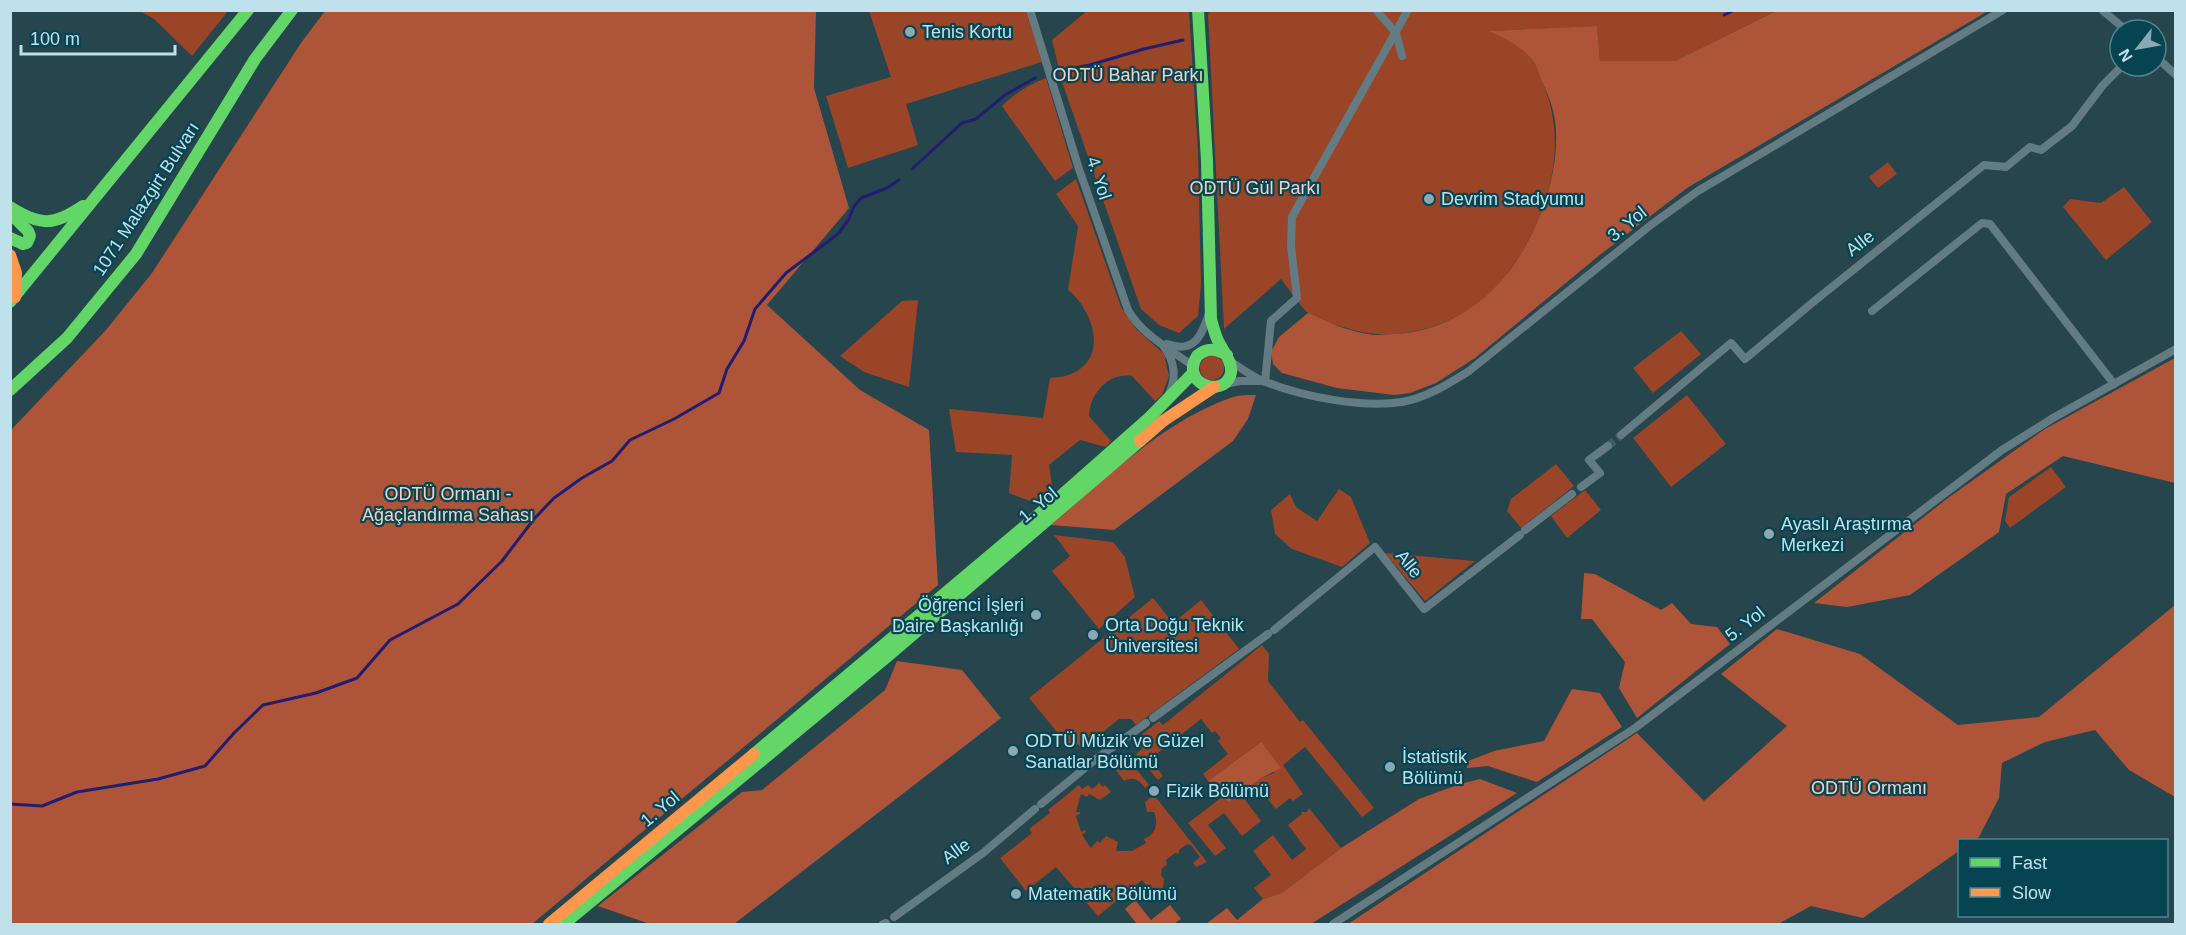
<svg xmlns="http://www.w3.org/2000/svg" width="2186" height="935" viewBox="0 0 2186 935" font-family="Helvetica,sans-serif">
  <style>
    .green { fill: #9a4428 }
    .forest { fill: #ae5539 }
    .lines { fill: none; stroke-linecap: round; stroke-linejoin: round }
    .stream { stroke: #231d70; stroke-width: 3 }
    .street-tunnel { stroke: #3d5c65; stroke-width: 8; stroke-dasharray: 8 4; stroke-linecap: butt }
    .street { stroke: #637b82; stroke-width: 8 }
    .fast { stroke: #63d668; stroke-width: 12 }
    .slow { stroke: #ff974d; stroke-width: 12 }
    .poi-dot { fill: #89aab4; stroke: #064451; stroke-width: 2 }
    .labels { text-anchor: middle; stroke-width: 4.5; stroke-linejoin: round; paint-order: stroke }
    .poi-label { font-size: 18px; fill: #bfe1eb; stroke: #064451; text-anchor: start }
    .park-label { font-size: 18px; fill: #efd2c9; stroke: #064451 }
    .street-label { font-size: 18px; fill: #bfe1eb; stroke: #064451 }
  </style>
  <rect width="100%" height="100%" fill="#26454d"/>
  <g class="green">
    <polygon points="1088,10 1189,11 1198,152 1201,284 1198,316 1179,333 1159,325 1141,309 1062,82 1052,40"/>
    <path d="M1210 10 1776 11 1675 61H1600L1597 26 1490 31C1504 37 1523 46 1532 59 1537 66 1540 76 1543 84 1571 148 1546 226 1503 279 1477 311 1438 330 1397 334 1370 336 1347 330 1322 319 1317 317 1310 315 1306 311 1297 302 1289 289 1281 279L1224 329 1208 14Z"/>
    <polygon points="140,11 228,10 228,11 192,56 154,19"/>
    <polygon points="869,11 1026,11 1042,62 906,104 918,145 848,168 826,96 891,77"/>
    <path d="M1046 78 1073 168 1055 181 1002 106C1014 94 1030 84 1046 78Z"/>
    <polygon points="1888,162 1897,174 1878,188 1869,177"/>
    <path d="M1076 179 1121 307 1136 329 1164 354 1169 376 1162 395 1155 401 1132 376C1108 372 1090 394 1089 416L1111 441 1106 447 1080 440 1049 465 1053 491 1038 504 1009 493 1012 455 956 452 949 409 1043 418 1050 378C1061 377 1072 376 1081 368 1107 348 1089 306 1068 290L1078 226 1056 194Z"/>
    <polygon points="2124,187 2152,222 2106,260 2063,207 2070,199 2101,203"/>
    <polygon points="918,300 909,387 864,372 840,356 902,301"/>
    <polygon points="1681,331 1701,354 1653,393 1633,368"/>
    <circle cx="1212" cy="368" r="12"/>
    <polygon points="1687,395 1726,444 1671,487 1633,438"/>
    <polygon points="1556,464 1574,486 1521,528 1507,511 1511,499"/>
    <polygon points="2051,467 2066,487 2010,528 2005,521 2009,497"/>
    <polygon points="1339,489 1351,497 1370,543 1342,567 1292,549 1275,534 1271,510 1290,494 1296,507 1317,521"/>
    <polygon points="1585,490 1601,510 1567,538 1551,516"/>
    <polygon points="1054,535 1113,542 1125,557 1135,597 1099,629 1052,571 1070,556"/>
    <polygon points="1385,553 1475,561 1425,601"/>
    <polygon points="1153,598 1173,623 1201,600 1239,649 1136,725 1131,719 1119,719 1082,749 1078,744 1071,749 1029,698"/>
    <polygon points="1262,645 1269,654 1268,681 1300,722 1303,720 1374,808 1362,817 1305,747 1283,765 1303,794 1293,801 1290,798 1276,809 1257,786 1243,797 1261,821 1242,836 1224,813 1208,825 1226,848 1215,856 1188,823 1221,798 1229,802 1261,778 1274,773 1261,742 1208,781 1203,774 1228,754 1218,741 1221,738 1215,731 1212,733 1201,719 1150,759 1163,776 1158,780 1136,754 1142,749 1135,740 1159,721 1163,725"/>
    <path d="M1129 760 1149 785 1145 788C1139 780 1134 776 1124 781L1116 770Z"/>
    <path d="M1099 783 1103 787 1105 785 1111 792 1100 800 1089 794 1087 797 1081 794 1076 812H1080V814L1076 816 1081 832 1085 830 1086 832 1082 835 1091 848 1097 841 1100 843 1106 836 1118 842 1116 851H1132L1146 843 1144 839C1157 834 1158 822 1154 812H1147L1145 802 1154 795 1207 862 1196 867 1193 863 1200 857 1191 845 1187 844 1179 850V854L1175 853 1166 860 1167 865 1162 868 1161 875 1164 879 1162 895 1157 899 1142 880 1098 916 1056 867 1026 891 1000 858 1032 833 1029 829 1050 813 1048 810 1079 785 1082 789 1088 785 1092 789Z"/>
    <polygon points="1309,808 1341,848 1282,893 1263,899 1254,888 1271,875 1253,851 1273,835 1292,860 1306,849 1288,825 1302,814 1301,812 1307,812"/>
  </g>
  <g class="forest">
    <polygon points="325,11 816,11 814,88 849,208 767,305 860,390 929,430 938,585 532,924 11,924 11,430 106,330 152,273 301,43"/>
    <path d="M1776 11H1988L1687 188 1601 254 1475 358 1436 383 1410 393 1394 395 1337 388 1282 373 1273 364 1271 352 1279 337 1308 313C1327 321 1346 331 1368 334 1376 336 1386 334 1395 334 1436 332 1474 312 1502 280 1536 241 1562 173 1555 120 1553 107 1548 94 1542 82 1539 74 1536 63 1530 57 1519 45 1503 37 1488 31L1597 26 1600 61H1675Z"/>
    <polygon points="2175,358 2175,483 2063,456 2006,494 1999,532 1910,595 1847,607 1814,603 1948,498 2045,429"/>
    <path d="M1256 395 1248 419 1233 441 1114 530 1051 525C1107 478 1163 421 1233 397 1240 395 1249 395 1256 395Z"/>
    <polygon points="1584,573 1595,574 1661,610 1672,603 1691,624 1717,627 1730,644 1637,718 1619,688 1625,662 1592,619 1581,619"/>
    <polygon points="2175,605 2175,797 2129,770 2095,730 2045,742 2002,763 1999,798 1979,837 1974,840 1960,840 1959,851 1863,918 1811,906 1778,924 1348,924 1637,733 1704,801 1787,726 1721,674 1777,629 1860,654 1958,725 2039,717"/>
    <polygon points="897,661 962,670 1001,718 734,924 650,924 598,906 742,792 762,790 885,690"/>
    <polygon points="1572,689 1600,693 1622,727 1537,782 1488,766 1467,768 1468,761 1494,751 1544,741"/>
    <polygon points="1261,742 1281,768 1261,778 1229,802 1221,798 1208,781"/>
    <polygon points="1480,779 1517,793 1311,924 1206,924 1227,908 1237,920 1263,899 1282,893 1341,848 1419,799 1460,784"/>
    <polygon points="1135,900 1151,920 1170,905 1181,919 1174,924 1137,924 1125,909"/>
  </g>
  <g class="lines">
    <g class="stream">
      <polyline points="1724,15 1735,10"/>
      <polyline points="1063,70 1090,65 1144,49 1183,40"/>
      <polyline points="912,169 962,123 976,119 1005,95 1035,78"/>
      <polyline points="10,804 42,806 77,792 158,779 205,766 234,733 263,705 316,693 357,678 390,640 458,604 502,561 534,519 554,498 582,478 612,461 630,440 674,419 719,393 727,369 744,341 755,309 786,273 838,234 849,219 853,208 861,198 887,188 899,180"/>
    </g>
    <polyline class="street-tunnel" points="1608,446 1621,435"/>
    <g class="street">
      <path d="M1030 10 1079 169 1128 310C1142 335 1170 349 1193 366"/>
      <polyline points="1376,10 1396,33 1402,56"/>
      <polyline points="2102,10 2126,30"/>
      <polyline points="2156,57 2176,75"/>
      <polyline points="1872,311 1982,223 1990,224 2114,384"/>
      <path d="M1167 344C1194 354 1202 336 1209 313"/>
      <path d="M1164 347C1175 362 1177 377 1169 394"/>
      <path d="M1230 361C1241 368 1253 378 1266 382 1303 397 1363 408 1402 402 1426 398 1448 384 1469 371L1652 224 1698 191 2003 10"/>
      <polyline points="1265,382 1271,321 1297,298 1291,246 1292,217 1408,10"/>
      <polyline points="1225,384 1240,381 1260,381"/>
      <polyline points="1621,435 1731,343 1745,359 1812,303 1984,165 2006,167 2030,147 2041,150 2072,126 2103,85 2122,66"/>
      <polyline points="1581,487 1600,473 1589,460 1608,446"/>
      <polyline points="1525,530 1572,494"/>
      <polyline points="1467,576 1520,535"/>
      <polyline points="1274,630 1375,547 1424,609 1463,579"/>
      <polyline points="1153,718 1268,634"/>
      <polyline points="1041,804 1096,759 1146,723"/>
      <polyline points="894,917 983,853 1035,809"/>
      <polyline points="883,924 886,923"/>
      <polyline points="1333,924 1635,728 2002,450 2053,418 2176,349"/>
    </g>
    <g class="fast">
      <path d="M1198 10 1207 161 1211 319C1213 327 1215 334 1218 341 1223 351 1235 365 1230 376 1222 398 1180 384 1197 356 1208 347 1216 349 1227 355"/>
      <path d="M10 207C40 226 54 226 83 206"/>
      <polyline points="10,238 23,244 27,243 30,236 28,231 11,214"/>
      <polyline points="10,302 248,10"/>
      <polyline points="10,390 67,338 136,254 255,59 292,10"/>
      <polyline points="754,754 1063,494 1150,417 1193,373"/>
      <polyline points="564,924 888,656 1140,441"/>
    </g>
    <g class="slow">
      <polyline points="10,255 16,273 15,297"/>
      <polyline points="1140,441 1163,421 1214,387"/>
      <polyline points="549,924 754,754"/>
    </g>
  </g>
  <g class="poi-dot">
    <circle cx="910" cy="32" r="6"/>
    <circle cx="1429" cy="199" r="6"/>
    <circle cx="1769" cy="534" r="6"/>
    <circle cx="1036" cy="615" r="6"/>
    <circle cx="1093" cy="635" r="6"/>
    <circle cx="1013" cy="751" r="6"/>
    <circle cx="1390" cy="767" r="6"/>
    <circle cx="1154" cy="791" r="6"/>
    <circle cx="1016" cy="894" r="6"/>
  </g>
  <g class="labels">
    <g class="poi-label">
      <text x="922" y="38">Tenis Kortu</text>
      <text x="1441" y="205">Devrim Stadyumu</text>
      <text x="1781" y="530">Ayaslı Araştırma<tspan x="1781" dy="21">Merkezi</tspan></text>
      <text x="1024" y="611" text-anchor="end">Öğrenci İşleri<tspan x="1024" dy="21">Daire Başkanlığı</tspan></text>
      <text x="1105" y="631">Orta Doğu Teknik<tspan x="1105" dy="21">Üniversitesi</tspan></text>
      <text x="1025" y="747">ODTÜ Müzik ve Güzel<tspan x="1025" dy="21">Sanatlar Bölümü</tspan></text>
      <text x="1402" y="763">İstatistik<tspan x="1402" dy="21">Bölümü</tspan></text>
      <text x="1166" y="797">Fizik Bölümü</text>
      <text x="1028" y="900">Matematik Bölümü</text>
    </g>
    <g class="park-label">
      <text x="1128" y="81">ODTÜ Bahar Parkı</text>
      <text x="1255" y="194">ODTÜ Gül Parkı</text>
      <text x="448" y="500">ODTÜ Ormanı -<tspan x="448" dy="21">Ağaçlandırma Sahası</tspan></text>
      <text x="1869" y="794">ODTÜ Ormanı</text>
    </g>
    <g class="street-label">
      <text transform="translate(1099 178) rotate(72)" y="6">4. Yol</text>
      <text transform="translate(146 199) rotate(-57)" y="6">1071 Malazgirt Bulvarı</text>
      <text transform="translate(1627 224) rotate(-39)" y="6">3. Yol</text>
      <text transform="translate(1860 243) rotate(-38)" y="6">Alle</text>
      <text transform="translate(1038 505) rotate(-40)" y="6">1. Yol</text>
      <text transform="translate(1409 564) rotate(51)" y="6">Alle</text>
      <text transform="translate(1745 624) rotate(-38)" y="6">5. Yol</text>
      <text transform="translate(660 809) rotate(-40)" y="6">1. Yol</text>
      <text transform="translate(956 851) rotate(-36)" y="6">Alle</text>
    </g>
  </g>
  <rect width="2186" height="935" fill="none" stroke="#bfe1eb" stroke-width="24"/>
  <rect x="1958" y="839" width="210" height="78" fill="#064451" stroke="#50838f" stroke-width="1.5"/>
  <rect x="1970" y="858" width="30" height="9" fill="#63d668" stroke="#50838f" stroke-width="1.5"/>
  <text x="2012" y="869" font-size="18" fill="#bfe1eb">Fast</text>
  <rect x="1970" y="888" width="30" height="9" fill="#ff974d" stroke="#50838f" stroke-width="1.5"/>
  <text x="2012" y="899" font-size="18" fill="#bfe1eb">Slow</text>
  <g transform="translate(2138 48) rotate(239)"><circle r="28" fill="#064451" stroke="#50838f" stroke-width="1.5"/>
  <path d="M0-4.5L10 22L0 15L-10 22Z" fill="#89aab4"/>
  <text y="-9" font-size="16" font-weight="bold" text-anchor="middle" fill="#bfe1eb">N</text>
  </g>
  <path d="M21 45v9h154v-9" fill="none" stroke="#bfe1eb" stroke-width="3"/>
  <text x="30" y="45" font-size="18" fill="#bfe1eb" stroke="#064451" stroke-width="4.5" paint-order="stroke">100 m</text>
</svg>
